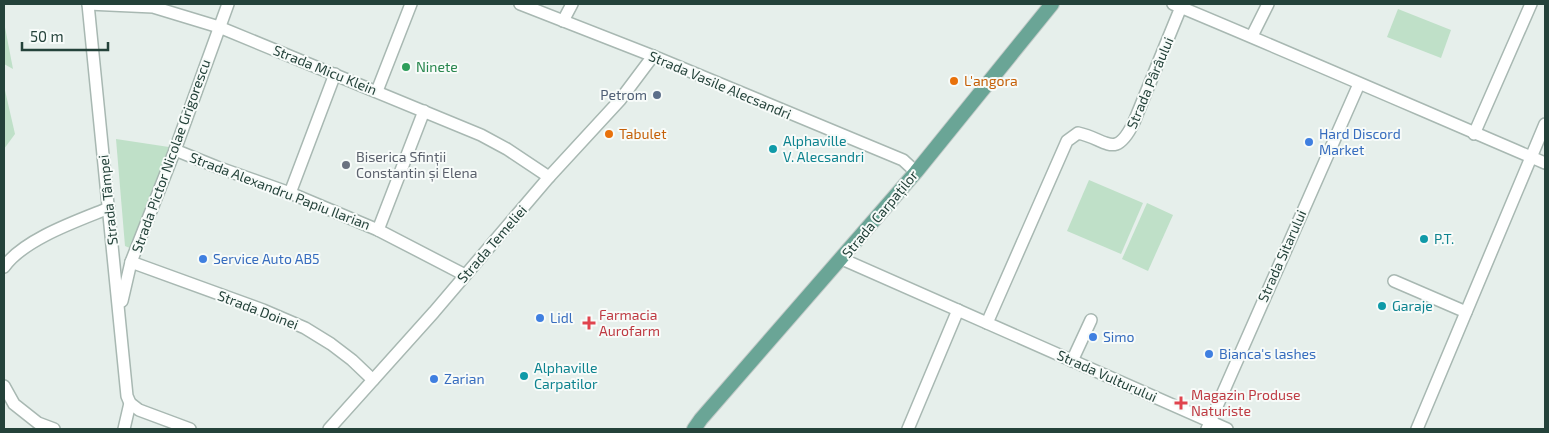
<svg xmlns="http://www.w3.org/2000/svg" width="1549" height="433" viewBox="0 0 1549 433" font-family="'Exo 2',sans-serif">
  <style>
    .green { fill: #bfe0c8 }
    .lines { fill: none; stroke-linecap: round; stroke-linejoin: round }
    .minor-casing { stroke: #a8b8b2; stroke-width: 14 }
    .major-casing { stroke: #c2cac8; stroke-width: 16 }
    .minor { stroke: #fff; stroke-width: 11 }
    .major { stroke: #6aa596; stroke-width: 14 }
    .leisure-dot { fill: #2e9e5b; stroke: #f7fbf9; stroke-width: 2 }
    .food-dot { fill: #e8710a; stroke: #f7fbf9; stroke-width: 2 }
    .service-dot { fill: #5c6f8a; stroke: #f7fbf9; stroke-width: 2 }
    .shop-dot { fill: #3f7fe0; stroke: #f7fbf9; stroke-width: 2 }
    .culture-dot { fill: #0f9aa8; stroke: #f7fbf9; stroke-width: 2 }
    .worship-dot { fill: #6b7280; stroke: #f7fbf9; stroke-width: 2 }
    .health-dot { fill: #e0444e; stroke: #f7fbf9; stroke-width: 2 }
    .labels { text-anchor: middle; stroke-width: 4; stroke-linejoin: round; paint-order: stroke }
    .leisure-label { font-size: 14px; fill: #27864d; stroke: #f7fbf9; text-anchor: start }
    .street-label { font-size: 14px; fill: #24423a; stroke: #f7fbf9 }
    .food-label { font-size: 14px; fill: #c56008; stroke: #f7fbf9; text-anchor: start }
    .service-label { font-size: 14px; fill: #4e5e75; stroke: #f7fbf9; text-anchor: end }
    .shop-label { font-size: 14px; fill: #366cbe; stroke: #f7fbf9; text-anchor: start }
    .culture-label { font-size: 14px; fill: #0d838f; stroke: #f7fbf9; text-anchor: start }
    .worship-label { font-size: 14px; fill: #5b616d; stroke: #f7fbf9; text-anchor: start }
    .health-label { font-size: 14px; fill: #be3a42; stroke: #f7fbf9; text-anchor: start }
  </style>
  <rect width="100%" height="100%" fill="#e6efeb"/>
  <g class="green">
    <polygon points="1398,9 1451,30 1441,58 1387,37"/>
    <polygon points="4,22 13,69 4,64"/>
    <polygon points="4,86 15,134 4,149"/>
    <polygon points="116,139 169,147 132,249 125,246"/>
    <polygon points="1089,180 1143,203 1121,254 1067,231"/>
    <polygon points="1147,203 1173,215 1148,271 1122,259"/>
  </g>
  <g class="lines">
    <defs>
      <g id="minor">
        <polyline points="88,4 153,7 219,27 481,135 507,149 549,177"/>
        <polyline points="88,4 127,396 130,403 139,410 190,429"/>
        <polyline points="520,4 653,56 903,160 916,172"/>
        <path d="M1173 4C1298 56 1421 110 1545 163"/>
        <polyline points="563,21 572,4"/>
        <polyline points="1252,36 1268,4"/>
        <polyline points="377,91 411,4"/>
        <polyline points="1474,134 1531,4"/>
        <polyline points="175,150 217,167 290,193 378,230 465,275"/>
        <polyline points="290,193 335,74"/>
        <polyline points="378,230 424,111"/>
        <polyline points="842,259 1227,429"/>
        <polyline points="131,262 263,310 305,328 331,344 352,360 373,380"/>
        <path d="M4 267C24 239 77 221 109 208"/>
        <polyline points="1394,281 1466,312"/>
        <polyline points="122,301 131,262 175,150 228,4"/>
        <path d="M987 323 1067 141 1078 133C1107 139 1115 161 1134 122L1181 7"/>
        <polyline points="1072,361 1091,320"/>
        <polyline points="4,386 14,404 38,423 54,429"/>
        <polyline points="124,429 130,403"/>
        <polyline points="329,429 434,312 549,177 620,100 653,56"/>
        <polyline points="908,429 958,310"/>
        <polyline points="1207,429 1359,84"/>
        <polyline points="1417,429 1545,124"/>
      </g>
      <polyline id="major" points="694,429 701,419 916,172 1052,4"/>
    </defs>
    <use href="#minor" class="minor-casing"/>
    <use href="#major" class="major-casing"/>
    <use href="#minor" class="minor"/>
    <use href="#major" class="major"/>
  </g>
  <circle class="leisure-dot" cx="406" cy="67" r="5"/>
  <g class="food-dot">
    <circle cx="954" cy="81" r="5"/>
    <circle cx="609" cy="134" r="5"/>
  </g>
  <circle class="service-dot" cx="657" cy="95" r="5"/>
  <g class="shop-dot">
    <circle cx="1309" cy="142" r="5"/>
    <circle cx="203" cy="259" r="5"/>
    <circle cx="540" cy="318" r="5"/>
    <circle cx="1093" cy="337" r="5"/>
    <circle cx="1209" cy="354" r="5"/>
    <circle cx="434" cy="379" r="5"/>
  </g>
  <g class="culture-dot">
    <circle cx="773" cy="149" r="5"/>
    <circle cx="1424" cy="239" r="5"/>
    <circle cx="1382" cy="306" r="5"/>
    <circle cx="524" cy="376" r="5"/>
  </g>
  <circle class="worship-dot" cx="346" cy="165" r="5"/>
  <g class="health-dot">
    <path d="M586.5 315.5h5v5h5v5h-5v5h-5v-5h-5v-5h5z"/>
    <path d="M1178.5 395.5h5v5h5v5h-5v5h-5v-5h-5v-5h5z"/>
  </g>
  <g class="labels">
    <g class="leisure-label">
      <text x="416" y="72">Ninete</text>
    </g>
    <g class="street-label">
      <text transform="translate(325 70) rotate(22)" y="5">Strada Micu Klein</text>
      <text transform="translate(1150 83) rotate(-67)" y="5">Strada Pârâului</text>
      <text transform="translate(720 85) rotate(23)" y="5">Strada Vasile Alecsandri</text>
      <text transform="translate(171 156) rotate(-70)" y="5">Strada Pictor Nicolae Grigorescu</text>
      <text transform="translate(280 191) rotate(21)" y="5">Strada Alexandru Papiu Ilarian</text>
      <text transform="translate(108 200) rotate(-96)" y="5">Strada Tâmpei</text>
      <text transform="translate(880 214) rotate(-50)" y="5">Strada Carpaților</text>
      <text transform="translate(492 244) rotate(-49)" y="5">Strada Temeliei</text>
      <text transform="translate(1282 256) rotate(-66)" y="5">Strada Sitarului</text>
      <text transform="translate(258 310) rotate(21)" y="5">Strada Doinei</text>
      <text transform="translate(1107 376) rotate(24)" y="5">Strada Vulturului</text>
    </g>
    <g class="food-label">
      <text x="964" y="86">L'angora</text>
      <text x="619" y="139">Tabulet</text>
    </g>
    <g class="service-label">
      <text x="647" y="100">Petrom</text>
    </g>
    <g class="shop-label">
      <text x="1319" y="139">Hard Discord<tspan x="1319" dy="16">Market</tspan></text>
      <text x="213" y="264">Service Auto AB5</text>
      <text x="550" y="323">Lidl</text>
      <text x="1103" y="342">Simo</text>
      <text x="1219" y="359">Bianca's lashes</text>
      <text x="444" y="384">Zarian</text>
    </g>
    <g class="culture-label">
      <text x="783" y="146">Alphaville<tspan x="783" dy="16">V. Alecsandri</tspan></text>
      <text x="1434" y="244">P.T.</text>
      <text x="1392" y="311">Garaje</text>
      <text x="534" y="373">Alphaville<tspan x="534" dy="16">Carpatilor</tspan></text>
    </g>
    <g class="worship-label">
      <text x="356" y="162">Biserica Sfinții<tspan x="356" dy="16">Constantin și Elena</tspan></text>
    </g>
    <g class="health-label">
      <text x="599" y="320">Farmacia<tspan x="599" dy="16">Aurofarm</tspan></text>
      <text x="1191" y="400">Magazin Produse<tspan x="1191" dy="16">Naturiste</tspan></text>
    </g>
  </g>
  <rect width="1549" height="433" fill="none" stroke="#24423a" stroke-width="10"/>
  <path d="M22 42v8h86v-8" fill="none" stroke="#24423a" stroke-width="2.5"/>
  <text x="30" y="42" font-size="15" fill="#24423a" stroke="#f7fbf9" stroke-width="4" paint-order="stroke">50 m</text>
</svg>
